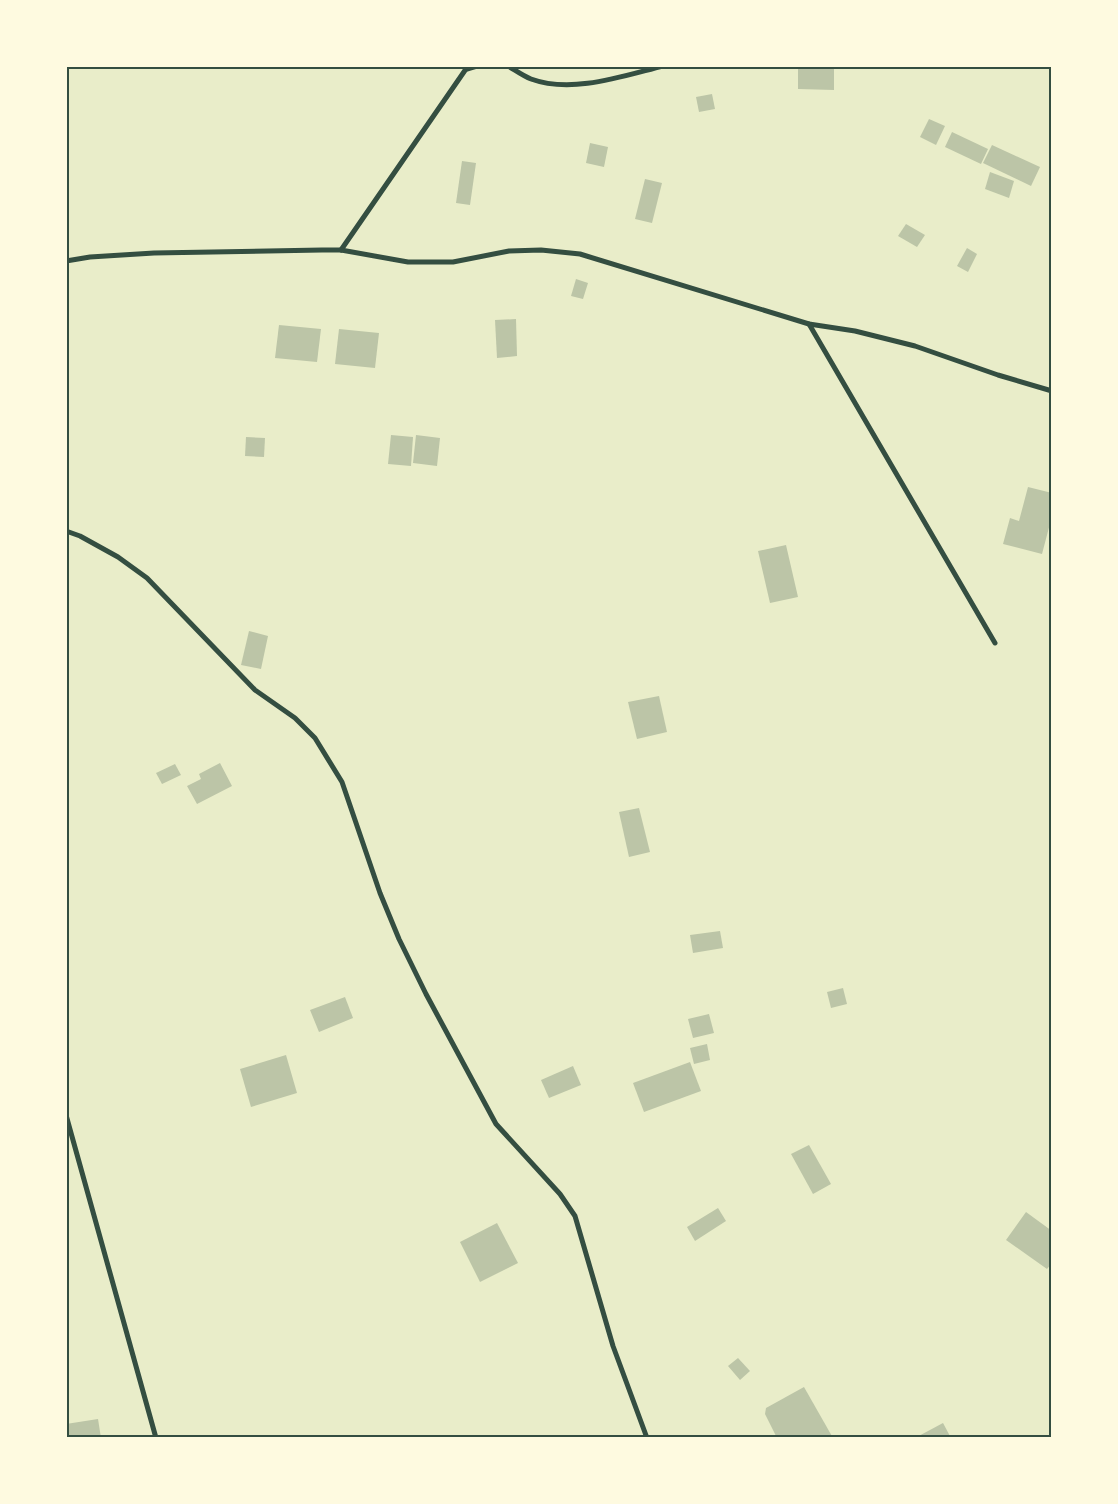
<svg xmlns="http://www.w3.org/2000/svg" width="1118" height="1504" viewBox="0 0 1118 1504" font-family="'IBM Plex Sans',sans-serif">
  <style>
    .building { fill: #bcc5a7 }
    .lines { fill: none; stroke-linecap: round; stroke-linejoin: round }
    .minor { stroke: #344e41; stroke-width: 5 }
    .neatline { fill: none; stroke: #344e41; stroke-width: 2 }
  </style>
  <rect width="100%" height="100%" fill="#e9edc9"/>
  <g class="building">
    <polygon points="798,66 834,66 834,90 798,89"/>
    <polygon points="712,94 715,109 699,112 696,97"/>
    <polygon points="929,119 945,126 936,145 920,137"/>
    <polygon points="952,132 988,149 981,164 945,147"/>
    <polygon points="590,143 608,147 604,167 586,163"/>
    <polygon points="992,145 1040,167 1031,186 983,163"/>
    <polygon points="462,161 476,163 470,205 456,203"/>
    <polygon points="990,172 1014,181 1009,198 985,189"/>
    <polygon points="645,179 662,183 652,223 635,219"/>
    <polygon points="906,224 925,235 917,247 898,236"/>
    <polygon points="967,248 977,254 968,272 957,266"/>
    <polygon points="576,279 588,283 583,299 571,296"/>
    <polygon points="516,319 517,356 497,358 495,320"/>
    <polygon points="279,325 321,329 317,362 275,358"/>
    <polygon points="339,329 379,333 375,368 335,364"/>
    <polygon points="391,435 413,437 411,466 388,464"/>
    <polygon points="416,435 440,438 437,466 413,463"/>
    <polygon points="246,437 265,438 264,457 245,456"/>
    <polygon points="1028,487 1052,493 1052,516 1042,554 1003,544 1010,518 1019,521"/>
    <polygon points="786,545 798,597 770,603 758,551"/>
    <polygon points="249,631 268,636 261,669 241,665"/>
    <polygon points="659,696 667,732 637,739 628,702"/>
    <polygon points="220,763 232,786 197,804 187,786 201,779 199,774"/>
    <polygon points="175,764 181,775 162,784 156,773"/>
    <polygon points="639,808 650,852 629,857 619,812"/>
    <polygon points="720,931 723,948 693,953 690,935"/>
    <polygon points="843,988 847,1004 831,1008 827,992"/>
    <polygon points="345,997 353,1018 319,1032 310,1010"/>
    <polygon points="709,1014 714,1033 693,1038 688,1019"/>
    <polygon points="707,1044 710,1060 694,1064 690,1048"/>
    <polygon points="286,1055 297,1093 251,1107 240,1069"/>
    <polygon points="690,1062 701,1091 644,1112 633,1083"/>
    <polygon points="573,1066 581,1085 549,1098 541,1080"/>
    <polygon points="809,1145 831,1184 813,1194 791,1154"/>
    <polygon points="718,1208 726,1221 695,1241 687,1227"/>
    <polygon points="1026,1212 1052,1231 1052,1263 1047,1269 1006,1240"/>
    <polygon points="497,1223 518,1263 480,1282 460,1242"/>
    <polygon points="738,1358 750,1371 740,1380 728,1366"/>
    <polygon points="804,1387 833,1438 777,1438 765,1414 766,1408"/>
    <polygon points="98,1419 101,1438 66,1438 66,1424"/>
    <polygon points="943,1423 951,1438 915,1438"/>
  </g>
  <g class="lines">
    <g class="minor">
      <path d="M508 66C515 70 523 76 531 79 572 94 623 76 663 66"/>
      <polyline points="467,69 477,66"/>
      <polyline points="341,250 468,66"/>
      <polyline points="66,261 90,257 154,253 322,250 341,250 408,262 453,262 509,251 541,250 580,254 809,324 855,331 915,346 998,375 1052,391"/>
      <polyline points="809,324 995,643"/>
      <polyline points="66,531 80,536 118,557 147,578 255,690 295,718 315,738 342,782 380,893 399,939 426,994 496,1124 560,1194 575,1216 613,1346 647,1438"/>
      <polyline points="66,1115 156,1438"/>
    </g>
  </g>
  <rect width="1118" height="1504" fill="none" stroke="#fefae0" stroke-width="135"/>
  <rect x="68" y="68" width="982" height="1368" class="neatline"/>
</svg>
